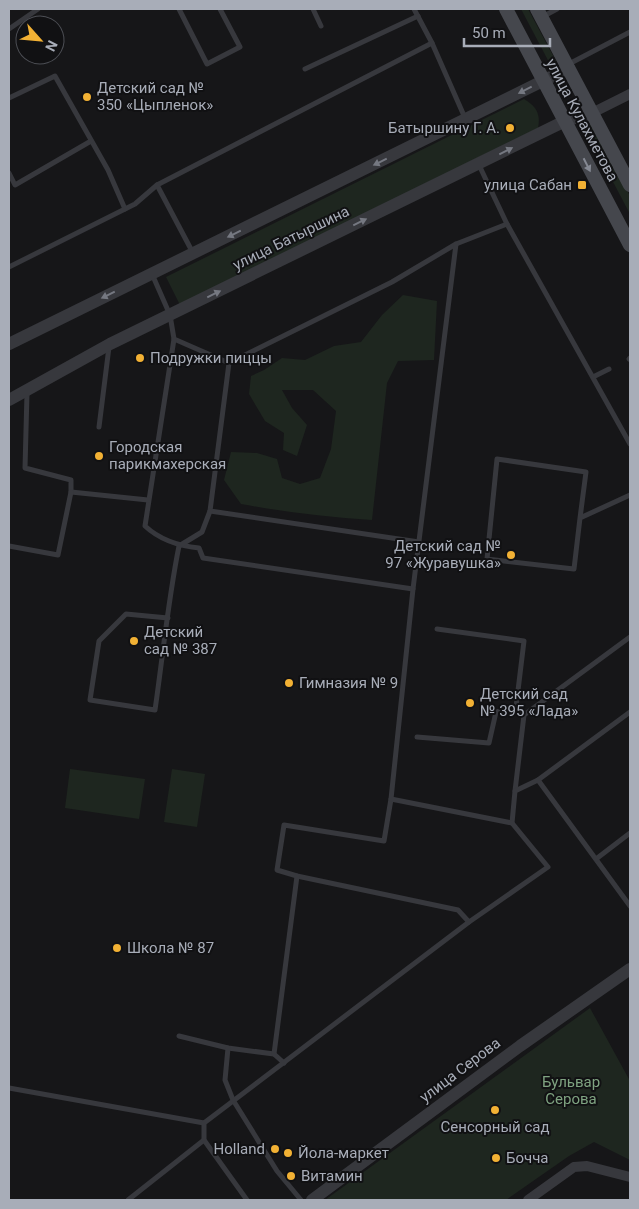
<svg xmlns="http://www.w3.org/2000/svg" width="639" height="1209" viewBox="0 0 639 1209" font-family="Roboto,sans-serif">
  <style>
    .green { fill: #1e261f }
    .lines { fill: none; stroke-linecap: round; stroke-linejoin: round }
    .service { stroke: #37383d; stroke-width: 5 }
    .minor { stroke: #37383d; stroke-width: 10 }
    .tertiary { stroke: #37383d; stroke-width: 12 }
    .secondary { stroke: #45474d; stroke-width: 14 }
    .oneway { fill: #757881 }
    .oneway2 { fill: #858993 }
    .poi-dot { fill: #f2b134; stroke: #111113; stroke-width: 2 }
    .labels { text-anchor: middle; stroke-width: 4; stroke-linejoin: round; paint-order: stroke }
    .poi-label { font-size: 15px; fill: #a8adb8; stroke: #111113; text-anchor: start }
    .street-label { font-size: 15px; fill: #a8adb8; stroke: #111113 }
    .park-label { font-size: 15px; fill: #7fa381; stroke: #111113 }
  </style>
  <rect width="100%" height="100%" fill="#161618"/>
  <g class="green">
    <polygon points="521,9 528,9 557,63 551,66"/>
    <path d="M524 99C536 106 541 114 538 128L180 305 166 277Z"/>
    <polygon points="592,123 630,196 630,214 584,127"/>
    <path d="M403 295 437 301 434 360 398 361 387 383 372 520C328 517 284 512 241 504L224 480 231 452 257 453 277 459 282 478 300 484 320 478 331 449 336 411 313 390H282L292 408 307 425 297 456 283 450 284 433 265 421 249 394 251 376 264 370 282 358 305 360 334 346 361 342 382 315Z"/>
    <polygon points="70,769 145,779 139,819 65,808"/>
    <polygon points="172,769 205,774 197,827 164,822"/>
    <polygon points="590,1008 630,1081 630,1160 594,1142 569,1156 506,1200 325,1200"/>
  </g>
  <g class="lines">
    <g class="service">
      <polyline points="179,9 207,64 240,47 220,9"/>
      <polyline points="313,9 321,26"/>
      <polyline points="414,9 432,43 465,118"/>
      <polyline points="542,17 557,9"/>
      <polyline points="9,29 38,9"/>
      <polyline points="567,65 630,32"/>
      <polyline points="305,69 418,16"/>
      <polyline points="9,98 55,76 108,170 125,209"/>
      <polyline points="9,173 15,185 91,141"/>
      <polyline points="507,224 630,444"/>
      <polyline points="193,253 157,185 432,43"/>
      <polyline points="9,267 135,204 157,185"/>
      <polyline points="152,274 170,315 174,339 229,363 392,282 456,244 507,224 479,165"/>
      <path d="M174 339 145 526C160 540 179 546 199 548L203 558 413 589"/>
      <polyline points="629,359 630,358"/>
      <polyline points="229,363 210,511 419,542"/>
      <polyline points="593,377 609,369"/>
      <polyline points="27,393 25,468 71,480 71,492 148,500"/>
      <polyline points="99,427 109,347"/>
      <polyline points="580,518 574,569 487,559 497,459 586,472 580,518 630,495"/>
      <polyline points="9,546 58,555 71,492"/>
      <path d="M168 618 126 614 99 641 90 700 155 710C163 655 168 600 179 546L202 532 210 511"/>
      <polyline points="437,629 524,641 516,707"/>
      <polyline points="417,737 489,743 496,712 516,707 521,710 524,715"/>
      <polyline points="538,780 630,712"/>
      <polyline points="515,791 524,715 630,637"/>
      <polyline points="391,799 384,841 284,825 277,870 297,876 458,910 469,922"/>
      <polyline points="512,823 515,791 538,780 630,906"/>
      <polyline points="596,859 630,833"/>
      <polyline points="179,1036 228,1048 274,1054"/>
      <polyline points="228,1048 225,1080 233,1100 277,1171 301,1200"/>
      <polyline points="284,1063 274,1054 297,876"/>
      <polyline points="9,1088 204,1123"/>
      <polyline points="128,1200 204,1140"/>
      <polyline points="247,1200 204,1140 204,1123 469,922 548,867 512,823 391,799 413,589 456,244"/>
    </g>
    <g class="minor">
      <polyline points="592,113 630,94"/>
      <polyline points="528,1200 574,1167 587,1166 630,1177"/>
    </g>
    <g class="tertiary">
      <polyline points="9,344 569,68"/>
      <polyline points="9,400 110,344 565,121 592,113"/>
      <polyline points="312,1200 520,1046 630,969"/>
    </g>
    <g class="secondary">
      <polyline points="506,9 630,245"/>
      <polyline points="537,9 630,185"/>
    </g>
  </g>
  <defs><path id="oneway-solid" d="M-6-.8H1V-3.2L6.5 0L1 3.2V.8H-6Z" transform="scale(1.25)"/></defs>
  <g class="oneway">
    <use href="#oneway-solid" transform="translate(525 90) rotate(153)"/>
    <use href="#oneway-solid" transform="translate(506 151) rotate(-27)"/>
    <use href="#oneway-solid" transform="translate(380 162) rotate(154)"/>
    <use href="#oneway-solid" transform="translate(360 222) rotate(-26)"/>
    <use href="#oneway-solid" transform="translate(234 234) rotate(154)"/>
    <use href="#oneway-solid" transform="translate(214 294) rotate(-26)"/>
    <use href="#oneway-solid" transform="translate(108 295) rotate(154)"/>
  </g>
  <use class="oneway2" href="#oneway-solid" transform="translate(587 165) rotate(63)"/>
  <g class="poi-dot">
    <circle cx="87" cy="97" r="5"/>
    <circle cx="510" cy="128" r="5"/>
    <rect x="577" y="180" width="10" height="10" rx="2.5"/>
    <circle cx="140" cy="358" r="5"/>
    <circle cx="99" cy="456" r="5"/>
    <circle cx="511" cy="555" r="5"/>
    <circle cx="134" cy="641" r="5"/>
    <circle cx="289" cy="683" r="5"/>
    <circle cx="470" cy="703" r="5"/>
    <circle cx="117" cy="948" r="5"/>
    <circle cx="495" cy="1110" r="5"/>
    <circle cx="275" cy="1149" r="5"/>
    <circle cx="288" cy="1153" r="5"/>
    <circle cx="496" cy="1158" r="5"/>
    <circle cx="291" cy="1176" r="5"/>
  </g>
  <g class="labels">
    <g class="poi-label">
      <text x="97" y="93">Детский сад №<tspan x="97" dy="17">350 «Цыпленок»</tspan></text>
      <text x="500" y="133" text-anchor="end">Батыршину Г. А.</text>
      <text x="572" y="190" text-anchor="end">улица Сабан</text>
      <text x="150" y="363">Подружки пиццы</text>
      <text x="109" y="452">Городская<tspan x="109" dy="17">парикмахерская</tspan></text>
      <text x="501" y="551" text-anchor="end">Детский сад №<tspan x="501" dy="17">97 «Журавушка»</tspan></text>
      <text x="144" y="637">Детский<tspan x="144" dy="17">сад № 387</tspan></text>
      <text x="299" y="688">Гимназия № 9</text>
      <text x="480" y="699">Детский сад<tspan x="480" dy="17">№ 395 «Лада»</tspan></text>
      <text x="127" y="953">Школа № 87</text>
      <text x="495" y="1132" text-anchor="middle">Сенсорный сад</text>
      <text x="265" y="1154" text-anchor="end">Holland</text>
      <text x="298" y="1158">Йола-маркет</text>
      <text x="506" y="1163">Бочча</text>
      <text x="301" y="1181">Витамин</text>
    </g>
    <g class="street-label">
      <text transform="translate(582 120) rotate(62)" y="5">улица Кулахметова</text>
      <text transform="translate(291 238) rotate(-26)" y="5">улица Батыршина</text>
      <text transform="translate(460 1070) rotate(-37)" y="5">улица Серова</text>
    </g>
    <g class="park-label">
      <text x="571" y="1087">Бульвар<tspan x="571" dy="17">Серова</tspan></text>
    </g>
  </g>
  <rect width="639" height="1209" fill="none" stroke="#a8adb8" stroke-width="20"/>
  <g transform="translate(40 40) rotate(117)"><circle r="24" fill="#111113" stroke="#4d4f55"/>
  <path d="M0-4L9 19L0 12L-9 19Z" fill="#f2b134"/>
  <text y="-8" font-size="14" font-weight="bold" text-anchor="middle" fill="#a8adb8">N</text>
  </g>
  <path d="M464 38v8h86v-8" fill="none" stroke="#a8adb8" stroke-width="2.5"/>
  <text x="472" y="38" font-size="15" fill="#a8adb8" stroke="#111113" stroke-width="4" paint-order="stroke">50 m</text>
</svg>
